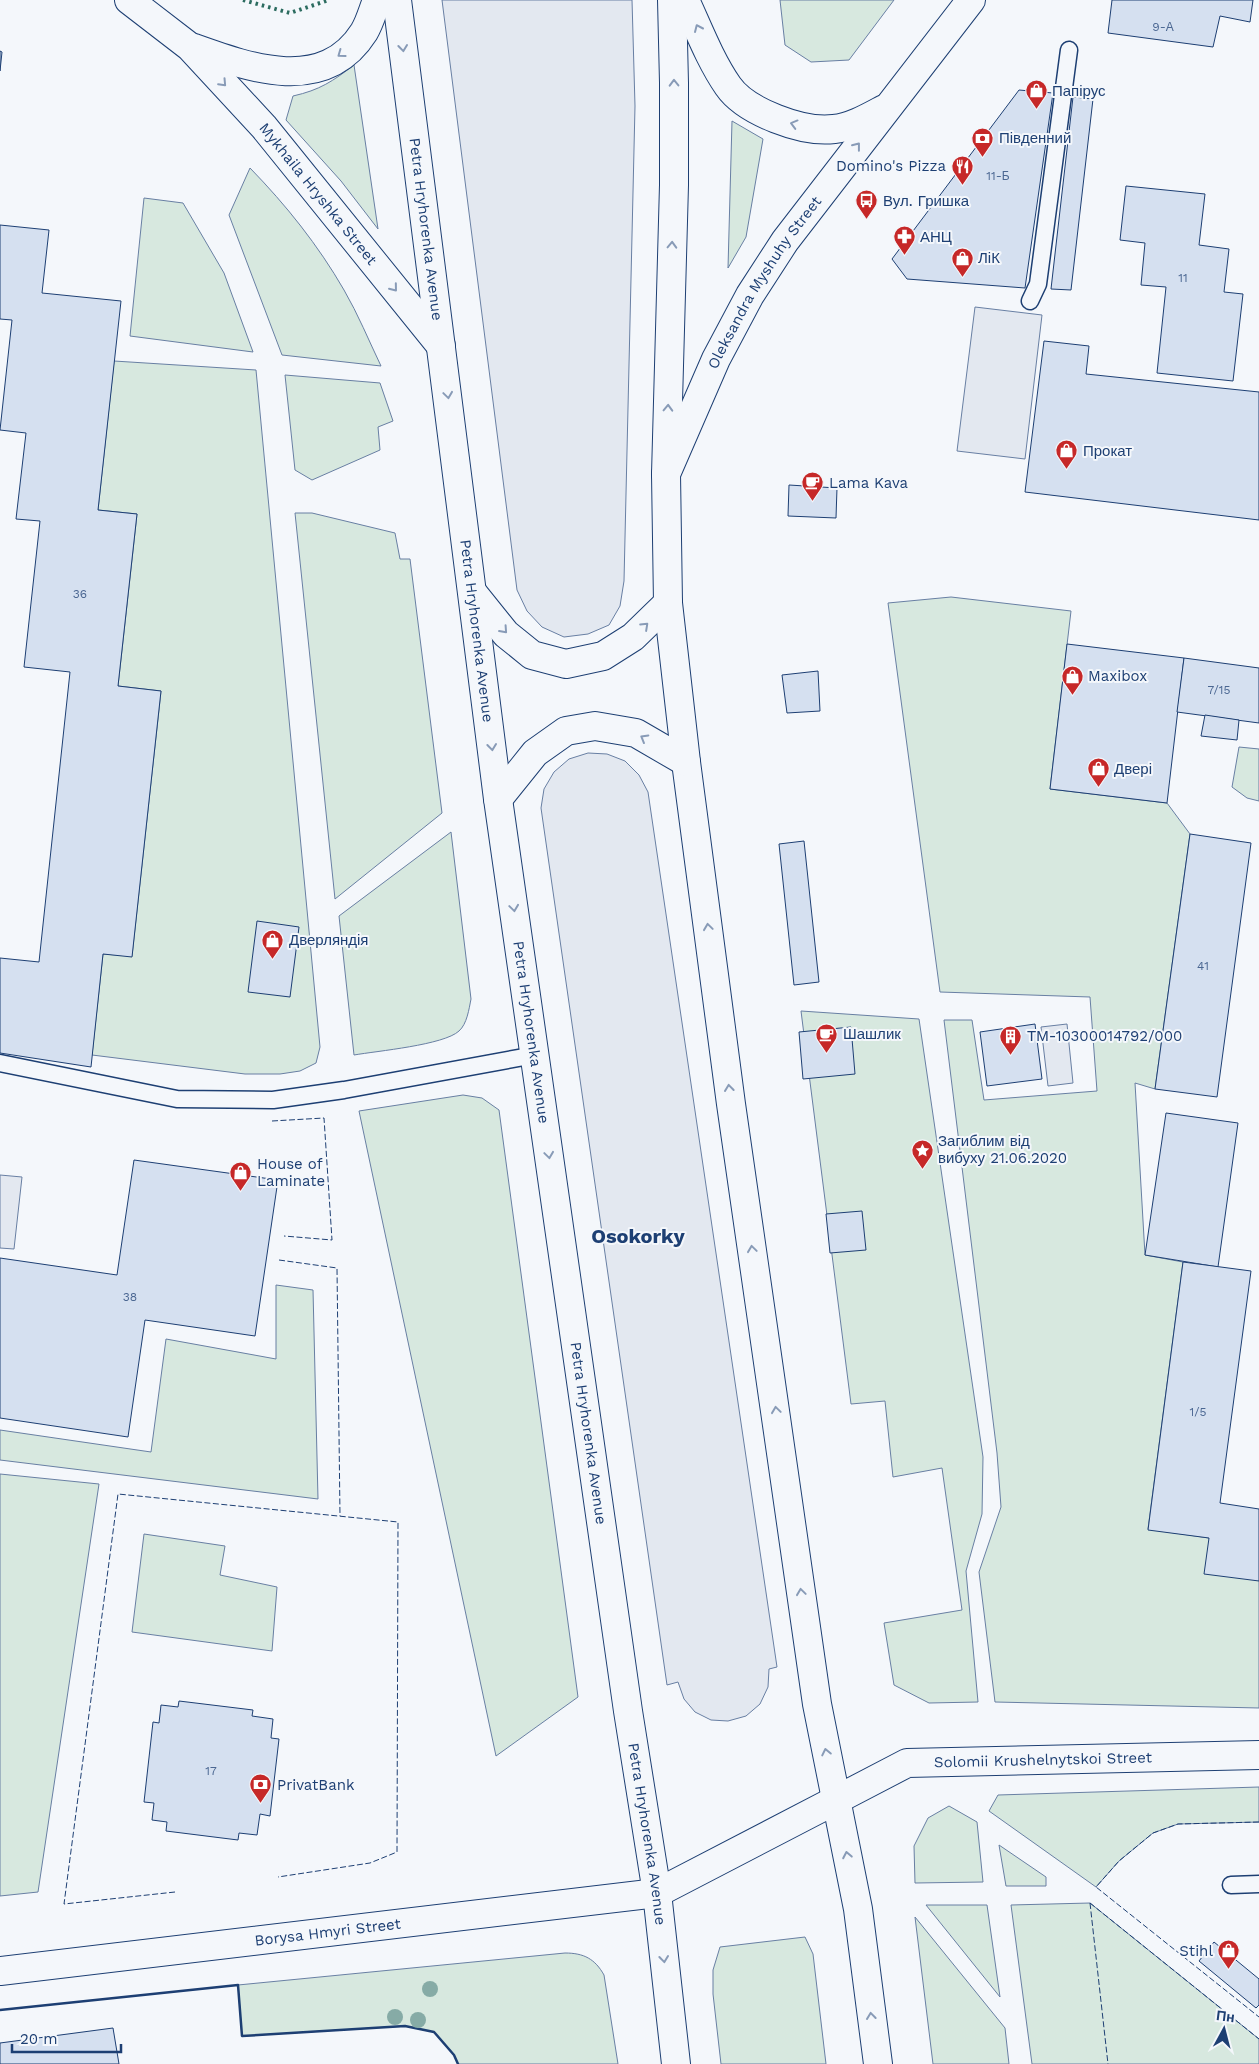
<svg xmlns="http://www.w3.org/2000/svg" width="1259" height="2064" viewBox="0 0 1259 2064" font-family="'Work Sans',sans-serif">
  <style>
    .green { fill: #d7e8df; stroke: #687fa3 }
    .parking { fill: #e3e8f0; stroke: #687fa3 }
    .building { fill: #d5e0f0; stroke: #1d3f73 }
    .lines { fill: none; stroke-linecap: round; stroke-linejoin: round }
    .service-casing { stroke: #1d3f73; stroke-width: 19 }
    .minor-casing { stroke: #1d3f73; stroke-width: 30 }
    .tertiary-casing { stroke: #1d3f73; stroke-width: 30 }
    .service { stroke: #f4f7fb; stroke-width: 16 }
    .minor { stroke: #f4f7fb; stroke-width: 28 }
    .tertiary { stroke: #f4f7fb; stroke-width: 28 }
    .hedge { stroke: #2c6c60; stroke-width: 4; stroke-dasharray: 2.5 4; stroke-linecap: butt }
    .fence { stroke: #1d3f73; stroke-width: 1; stroke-dasharray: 6 2.5; stroke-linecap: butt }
    .wall { stroke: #1d3f73; stroke-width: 2.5 }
    .tree { fill: #86aba6 }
    .oneway { stroke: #889bb7 }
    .labels { text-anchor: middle; stroke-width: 4; stroke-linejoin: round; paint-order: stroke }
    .number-label { font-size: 12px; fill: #4b6792 }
    .poi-label { font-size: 15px; fill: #1d3f73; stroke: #f4f7fb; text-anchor: start }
    .street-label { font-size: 15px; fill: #1d3f73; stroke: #f4f7fb }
    .district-label { font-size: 20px; font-weight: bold; fill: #1d3f73; stroke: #f4f7fb }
  </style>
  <rect width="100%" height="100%" fill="#f4f7fb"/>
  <g class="green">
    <polygon points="780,0 894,0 849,60 811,62 785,45"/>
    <path d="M354 65 378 229 341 181 286 120 293 96C320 90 333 81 354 65Z"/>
    <polygon points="732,121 763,139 746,237 728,268"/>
    <path d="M250 168C286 205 318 245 344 290 358 314 369 341 381 366L282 355 229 215Z"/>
    <polygon points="144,198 183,203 224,273 253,352 130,336"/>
    <polygon points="114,361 256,370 320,1047 316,1063 300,1071 280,1074 245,1074 92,1055 103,954 132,956 161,691 118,686 137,514 98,510"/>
    <polygon points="285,375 380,383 393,421 378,427 380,450 312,480 295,470"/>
    <polygon points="295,513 312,513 395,533 400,559 410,559 442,813 335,899"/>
    <polygon points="951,597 1071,611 1050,789 1167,803 1190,834 1155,1089 1135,1083 1145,1255 1183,1262 1148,1529 1209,1538 1259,1581 1259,1708 995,1702 979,1572 1001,1507 997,1453 944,1020 972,1020 984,1100 1097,1091 1090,997 940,992 888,603"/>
    <polygon points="1239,747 1259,749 1259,801 1247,798 1232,787"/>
    <path d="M451 832 471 999C469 1009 467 1024 459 1031 444 1045 377 1051 354 1055L339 916Z"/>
    <polygon points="801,1011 919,1019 983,1457 982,1514 966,1571 978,1702 929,1703 894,1685 884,1623 962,1610 942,1468 893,1477 885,1401 851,1404"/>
    <polygon points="463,1095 482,1098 499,1110 578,1697 496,1756 359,1111"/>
    <polygon points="276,1285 313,1290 318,1499 0,1460 0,1430 151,1452 166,1339 276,1359"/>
    <polygon points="0,1474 99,1484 38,1892 0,1896"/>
    <polygon points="144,1534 225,1546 220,1575 277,1587 272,1651 132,1632"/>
    <polygon points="1259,1787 1259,1822 1178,1824 1153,1833 1119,1861 1096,1887 989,1811 998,1795"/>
    <polygon points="949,1806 977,1822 983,1882 915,1883 914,1846 928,1818"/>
    <polygon points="999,1845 1046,1877 1046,1886 1006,1886"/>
    <polygon points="1090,1903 1259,2039 1259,2064 1032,2064 1011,1905"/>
    <polygon points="926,1905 987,1905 1000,1997"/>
    <polygon points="915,1917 1005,2028 1009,2064 933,2064"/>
    <polygon points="805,1937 813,1954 826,2064 721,2064 713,1994 713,1970 720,1947"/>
    <path d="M565 1953C584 1953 595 1959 604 1975L618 2064H458L454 2055 434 2032 405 2026 242 2036 238 1985Z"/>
  </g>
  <g class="parking">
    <polygon points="442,0 632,0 635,106 624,581 620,606 609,625 588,634 564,637 542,627 527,611 517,590"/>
    <polygon points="975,307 1042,315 1025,459 957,451"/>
    <polygon points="588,753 607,754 625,761 639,775 648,792 777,1667 769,1669 768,1687 760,1704 746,1716 728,1721 711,1720 695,1712 684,1699 678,1682 667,1685 541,808 544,789 554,772 569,759"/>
    <polygon points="1067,1024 1073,1083 1048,1086 1041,1027"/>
    <polygon points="0,1175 22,1177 14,1249 0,1248"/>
  </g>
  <g class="building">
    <polygon points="1112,0 1253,0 1250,22 1220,16 1213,47 1108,33"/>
    <polygon points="0,51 2,52 0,71"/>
    <polygon points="1019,90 1053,93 1025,288 907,279 892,259"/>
    <polygon points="1073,97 1093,99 1071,290 1051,289"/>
    <polygon points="1126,186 1205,194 1199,245 1229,249 1224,292 1243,294 1233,381 1157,373 1166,287 1141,285 1145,243 1120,240"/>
    <polygon points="0,225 49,230 42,293 121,301 98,510 137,514 118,686 161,691 132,957 103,954 91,1067 0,1053 0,958 39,962 70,672 24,667 40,521 16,519 26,433 0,430 12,320 0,319"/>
    <polygon points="1044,341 1089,346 1086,374 1259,392 1259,520 1025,492"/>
    <polygon points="789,485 837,488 836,518 788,516"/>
    <polygon points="1067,644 1184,658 1167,803 1050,789"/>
    <polygon points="1184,658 1259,668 1259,723 1177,712"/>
    <polygon points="818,671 820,711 787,713 782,675"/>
    <polygon points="1205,715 1239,720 1237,740 1201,736"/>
    <polygon points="1190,834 1251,843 1217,1097 1155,1089"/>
    <polygon points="804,841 819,982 794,985 779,844"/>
    <polygon points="257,921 299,927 290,997 248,992"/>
    <polygon points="1035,1024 1042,1079 987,1086 980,1032"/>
    <polygon points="851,1027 855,1074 803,1079 799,1032"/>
    <polygon points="1166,1113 1238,1123 1218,1267 1145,1255"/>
    <polygon points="134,1160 278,1180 255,1336 145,1320 128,1437 0,1418 0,1258 117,1275"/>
    <polygon points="862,1211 866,1250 830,1253 826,1214"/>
    <polygon points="1183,1262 1251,1271 1220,1503 1259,1509 1259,1581 1204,1574 1209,1538 1148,1530"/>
    <polygon points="179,1701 253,1710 252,1716 273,1719 271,1738 279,1739 270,1816 260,1814 257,1835 239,1833 238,1840 166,1831 167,1822 152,1820 154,1803 144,1802 153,1722 159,1723 161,1705 178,1707"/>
    <polygon points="1214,1942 1259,1979 1259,2005 1256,2008 1199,1961"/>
    <polygon points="113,2028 119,2064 0,2064 0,2043"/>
  </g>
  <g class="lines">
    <defs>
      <g id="service">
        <polyline points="1030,301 1038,284 1069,50"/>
        <polyline points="0,1063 177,1099 273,1100 344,1090 535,1055"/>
        <polyline points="1231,1885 1259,1884"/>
      </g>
      <g id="minor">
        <path id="s1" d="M129 0 190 47 264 127 441 346"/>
        <path d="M685 0C698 28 710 60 728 86 746 112 803 133 834 129 852 127 869 117 884 109"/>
        <path d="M194 48C250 68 324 95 364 32 370 22 373 10 377 0"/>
        <path id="s2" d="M666 474 716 359 750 295 785 241 971 0"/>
        <path id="s3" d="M836 1800 907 1763 1259 1755"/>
        <path id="s4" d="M0 1971 657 1893"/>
      </g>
      <g id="tertiary">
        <path id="s5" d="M397 0 498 799 628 1711 657 1893 676 2064"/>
        <polyline points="672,0 674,83 674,185 666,474 668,603 686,762 731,1104 817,1704 858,1909 878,2064"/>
        <polyline points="473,593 506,634 532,655 566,664 603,656 633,637 668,603"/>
        <polyline points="498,799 535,753 566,731 595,726 636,733 686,762"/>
        <polyline points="657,1893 836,1800"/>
      </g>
    </defs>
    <use href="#service" class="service-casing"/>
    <use href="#minor" class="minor-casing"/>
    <use href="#tertiary" class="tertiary-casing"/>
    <use href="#service" class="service"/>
    <use href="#minor" class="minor"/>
    <use href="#tertiary" class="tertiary"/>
    <polyline class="hedge" points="243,0 290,13 329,0"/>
    <g class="fence">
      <polyline points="272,1121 324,1118 332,1240 284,1236"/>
      <polyline points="279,1260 337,1268 340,1516"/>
      <polyline points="1259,1822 1178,1824 1153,1833 1119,1861 1096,1887 1259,2017"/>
      <polyline points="175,1892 64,1904 118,1494 398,1522 397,1852 370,1863 278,1877"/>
      <polyline points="1090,1903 1259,2039"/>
      <polyline points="1090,1903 1108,2064"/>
    </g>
    <polyline class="wall" points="0,2010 238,1985 242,2036 405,2026 434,2032 454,2055 458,2064"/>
  </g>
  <g class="tree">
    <circle cx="430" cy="1989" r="8"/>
    <circle cx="395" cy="2017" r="8"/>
    <circle cx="418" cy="2020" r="8"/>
  </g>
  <defs><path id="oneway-chevron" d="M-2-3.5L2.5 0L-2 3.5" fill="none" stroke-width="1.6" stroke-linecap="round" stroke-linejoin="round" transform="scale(1.25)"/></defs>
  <g class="oneway">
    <use href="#oneway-chevron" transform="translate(698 28) rotate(-114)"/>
    <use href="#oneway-chevron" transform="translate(403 48) rotate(83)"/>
    <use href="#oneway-chevron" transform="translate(341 54) rotate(144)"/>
    <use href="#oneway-chevron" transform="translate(223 83) rotate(47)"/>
    <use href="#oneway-chevron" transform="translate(674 83) rotate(-91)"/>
    <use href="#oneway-chevron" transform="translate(794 124) rotate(-165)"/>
    <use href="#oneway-chevron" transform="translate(857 146) rotate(-52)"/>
    <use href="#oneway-chevron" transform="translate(672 245) rotate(-88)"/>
    <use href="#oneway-chevron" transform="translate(394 288) rotate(51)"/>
    <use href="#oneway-chevron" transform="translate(448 395) rotate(82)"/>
    <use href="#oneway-chevron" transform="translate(668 408) rotate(-88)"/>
    <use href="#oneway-chevron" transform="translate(645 626) rotate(-43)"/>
    <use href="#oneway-chevron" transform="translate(504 630) rotate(48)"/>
    <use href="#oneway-chevron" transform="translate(644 738) rotate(-150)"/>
    <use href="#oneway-chevron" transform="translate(492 747) rotate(83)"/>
    <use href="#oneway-chevron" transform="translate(514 908) rotate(82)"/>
    <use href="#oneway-chevron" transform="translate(708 927) rotate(-98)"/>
    <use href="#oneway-chevron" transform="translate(729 1088) rotate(-97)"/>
    <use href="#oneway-chevron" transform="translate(549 1155) rotate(82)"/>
    <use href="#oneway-chevron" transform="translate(752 1249) rotate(-98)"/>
    <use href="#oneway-chevron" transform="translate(776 1410) rotate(-98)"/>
    <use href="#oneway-chevron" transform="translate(801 1592) rotate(-98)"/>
    <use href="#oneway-chevron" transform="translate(826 1752) rotate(-102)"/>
    <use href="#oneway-chevron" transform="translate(847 1855) rotate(-101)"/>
    <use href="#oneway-chevron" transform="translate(664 1959) rotate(83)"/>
    <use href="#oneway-chevron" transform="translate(871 2016) rotate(-97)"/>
  </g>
  <defs>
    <symbol id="shop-pin" viewBox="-11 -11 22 30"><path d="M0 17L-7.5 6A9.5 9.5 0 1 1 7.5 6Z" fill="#c62828" stroke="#f4f7fb"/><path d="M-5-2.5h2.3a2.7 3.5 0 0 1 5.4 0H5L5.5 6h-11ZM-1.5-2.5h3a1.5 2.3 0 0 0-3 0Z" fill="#fff"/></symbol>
    <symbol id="bank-pin" viewBox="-11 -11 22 30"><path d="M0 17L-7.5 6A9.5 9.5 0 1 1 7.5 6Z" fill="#c62828" stroke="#f4f7fb"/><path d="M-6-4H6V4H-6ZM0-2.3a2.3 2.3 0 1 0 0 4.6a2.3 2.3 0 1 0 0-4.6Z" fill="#fff"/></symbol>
    <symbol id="restaurant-pin" viewBox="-11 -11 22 30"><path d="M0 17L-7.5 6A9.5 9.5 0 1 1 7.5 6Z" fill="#c62828" stroke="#f4f7fb"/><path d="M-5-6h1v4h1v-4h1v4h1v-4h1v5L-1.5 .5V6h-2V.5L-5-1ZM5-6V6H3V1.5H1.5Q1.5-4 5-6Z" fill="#fff"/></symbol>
    <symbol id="bus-pin" viewBox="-11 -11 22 30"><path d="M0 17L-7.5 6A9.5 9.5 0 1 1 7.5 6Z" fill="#c62828" stroke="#f4f7fb"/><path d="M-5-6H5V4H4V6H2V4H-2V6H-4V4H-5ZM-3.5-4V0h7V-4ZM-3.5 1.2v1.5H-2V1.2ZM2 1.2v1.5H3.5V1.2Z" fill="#fff"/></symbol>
    <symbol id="pharmacy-pin" viewBox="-11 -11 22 30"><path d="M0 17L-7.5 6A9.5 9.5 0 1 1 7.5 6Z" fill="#c62828" stroke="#f4f7fb"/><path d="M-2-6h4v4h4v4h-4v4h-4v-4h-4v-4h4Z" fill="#fff"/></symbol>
    <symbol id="cafe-pin" viewBox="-11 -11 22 30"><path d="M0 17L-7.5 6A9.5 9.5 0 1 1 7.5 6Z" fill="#c62828" stroke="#f4f7fb"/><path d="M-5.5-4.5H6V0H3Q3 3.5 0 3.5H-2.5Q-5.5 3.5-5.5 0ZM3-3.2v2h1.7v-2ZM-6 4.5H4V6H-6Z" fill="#fff"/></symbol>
    <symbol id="building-pin" viewBox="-11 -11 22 30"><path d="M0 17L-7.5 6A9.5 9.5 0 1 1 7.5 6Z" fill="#c62828" stroke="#f4f7fb"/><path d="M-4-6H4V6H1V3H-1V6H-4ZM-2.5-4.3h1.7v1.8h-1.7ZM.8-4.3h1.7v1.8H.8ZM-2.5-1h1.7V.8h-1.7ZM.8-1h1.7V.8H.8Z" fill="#fff"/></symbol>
    <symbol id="sight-pin" viewBox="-11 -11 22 30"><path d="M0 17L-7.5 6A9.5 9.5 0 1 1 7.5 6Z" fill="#c62828" stroke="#f4f7fb"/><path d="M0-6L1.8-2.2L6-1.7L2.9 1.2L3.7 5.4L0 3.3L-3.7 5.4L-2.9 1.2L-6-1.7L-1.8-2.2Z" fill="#fff"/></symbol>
  </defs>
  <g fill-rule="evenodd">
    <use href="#shop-pin" x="1024" y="78" width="25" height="34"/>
    <use href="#bank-pin" x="970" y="126" width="25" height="34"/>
    <use href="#restaurant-pin" x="950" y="154" width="25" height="34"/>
    <use href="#bus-pin" x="854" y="188" width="25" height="34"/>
    <use href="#pharmacy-pin" x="892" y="224" width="25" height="34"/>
    <use href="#shop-pin" x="950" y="246" width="25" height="34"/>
    <use href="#shop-pin" x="1054" y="438" width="25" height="34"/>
    <use href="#cafe-pin" x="800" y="470" width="25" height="34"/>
    <use href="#shop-pin" x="1060" y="664" width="25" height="34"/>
    <use href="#shop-pin" x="1086" y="756" width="25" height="34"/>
    <use href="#shop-pin" x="260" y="928" width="25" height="34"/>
    <use href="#cafe-pin" x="814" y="1022" width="25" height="34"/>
    <use href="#building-pin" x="998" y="1024" width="25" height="34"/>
    <use href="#sight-pin" x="910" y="1138" width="25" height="34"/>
    <use href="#shop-pin" x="228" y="1160" width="25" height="34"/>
    <use href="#bank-pin" x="248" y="1772" width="25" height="34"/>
    <use href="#shop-pin" x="1216" y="1938" width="25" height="34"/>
  </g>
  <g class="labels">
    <g class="number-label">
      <text x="1163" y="31">9-А</text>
      <text x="998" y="180">11-Б</text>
      <text x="1183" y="282">11</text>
      <text x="80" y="598">36</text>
      <text x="1219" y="694">7/15</text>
      <text x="1203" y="970">41</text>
      <text x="130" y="1301">38</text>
      <text x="1198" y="1416">1/5</text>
      <text x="211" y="1775">17</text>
    </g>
    <g class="poi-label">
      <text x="1052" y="96">Папірус</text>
      <text x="999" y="143">Південний</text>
      <text x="946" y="171" text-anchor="end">Domino's Pizza</text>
      <text x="883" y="206">Вул. Гришка</text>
      <text x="920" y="242">АНЦ</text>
      <text x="978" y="263">ЛіК</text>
      <text x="1083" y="456">Прокат</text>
      <text x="829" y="488">Lama Kava</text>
      <text x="1088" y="681">Maxibox</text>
      <text x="1114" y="774">Двері</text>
      <text x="289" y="945">Дверляндія</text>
      <text x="843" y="1039">Шашлик</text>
      <text x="1027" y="1041">ТМ-10300014792/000</text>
      <text x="938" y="1146">Загиблим від<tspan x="938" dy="17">вибуху 21.06.2020</tspan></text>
      <text x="257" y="1169">House of<tspan x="257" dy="17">Laminate</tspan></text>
      <text x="277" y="1790">PrivatBank</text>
      <text x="1213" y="1956" text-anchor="end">Stihl</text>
    </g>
    <g class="street-label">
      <text dy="5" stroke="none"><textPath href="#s1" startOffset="272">Mykhaila Hryshka Street</textPath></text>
      <text dy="5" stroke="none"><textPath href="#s5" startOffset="231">Petra Hryhorenka Avenue</textPath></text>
      <text dy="5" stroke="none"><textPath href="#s2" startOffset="216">Oleksandra Myshuhy Street</textPath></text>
      <text dy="5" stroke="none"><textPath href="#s5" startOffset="636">Petra Hryhorenka Avenue</textPath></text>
      <text dy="5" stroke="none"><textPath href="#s5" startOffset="1041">Petra Hryhorenka Avenue</textPath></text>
      <text dy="5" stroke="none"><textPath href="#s5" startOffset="1446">Petra Hryhorenka Avenue</textPath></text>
      <text dy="5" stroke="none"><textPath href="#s3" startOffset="216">Solomii Krushelnytskoi Street</textPath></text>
      <text dy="5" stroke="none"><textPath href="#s5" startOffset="1851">Petra Hryhorenka Avenue</textPath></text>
      <text dy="5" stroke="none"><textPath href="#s4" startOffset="330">Borysa Hmyri Street</textPath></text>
    </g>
    <g class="district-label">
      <text x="638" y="1243">Osokorky</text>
    </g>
  </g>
  <g transform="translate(1224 2029) rotate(7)" stroke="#f4f7fb" stroke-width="4" paint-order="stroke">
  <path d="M0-4L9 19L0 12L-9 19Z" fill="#1d3f73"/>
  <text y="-8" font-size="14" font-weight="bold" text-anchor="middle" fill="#1d3f73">Пн</text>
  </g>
  <path d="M12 2044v8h109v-8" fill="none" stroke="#1d3f73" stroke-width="2.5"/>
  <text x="20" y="2044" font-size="15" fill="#1d3f73" stroke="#f4f7fb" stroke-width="4" paint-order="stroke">20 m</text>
</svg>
